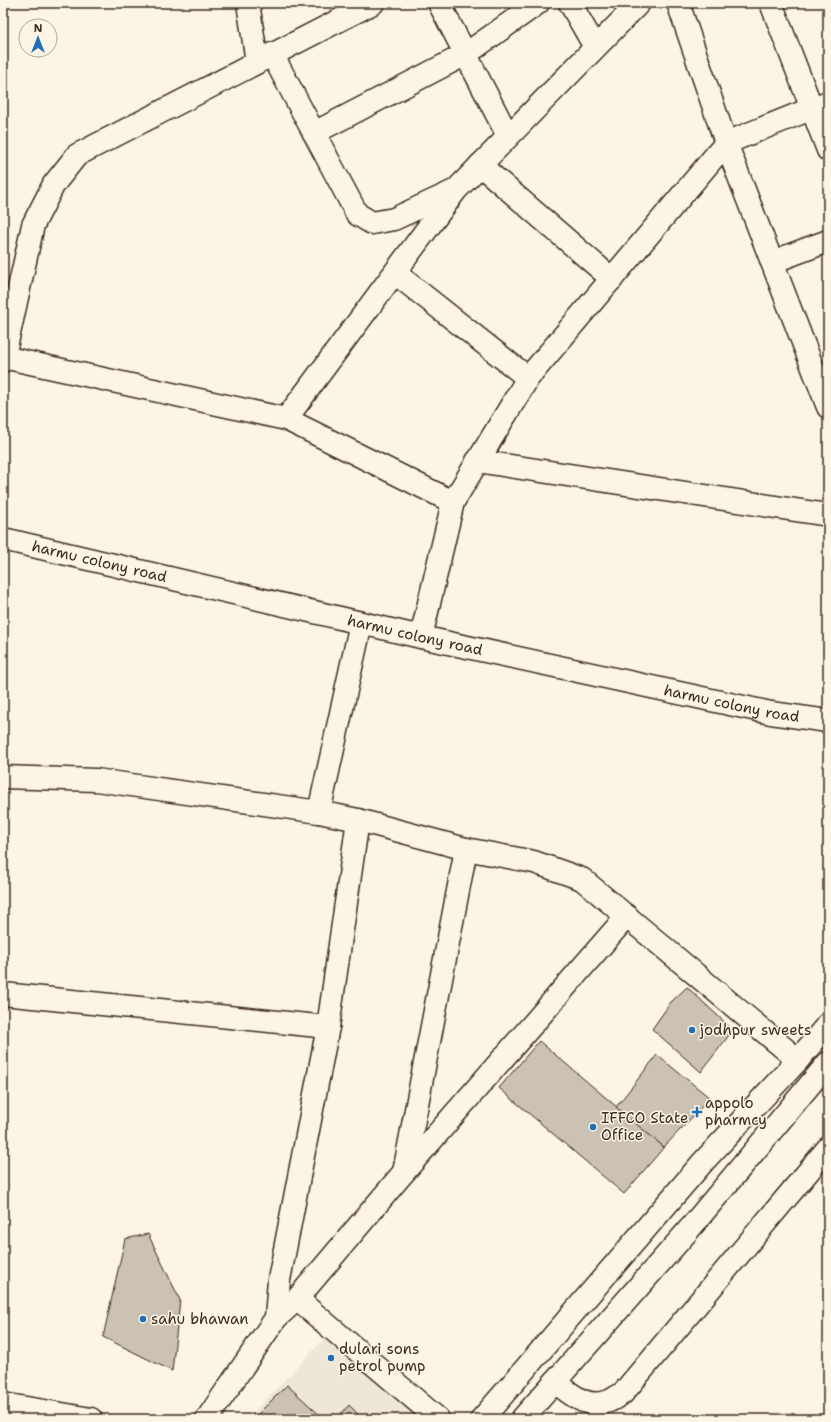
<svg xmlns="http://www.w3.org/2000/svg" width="831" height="1422" viewBox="0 0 831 1422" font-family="'Shantell Sans',sans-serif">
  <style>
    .built { fill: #eee6d6 }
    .building { fill: #ccc2b3; stroke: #3b2a1e }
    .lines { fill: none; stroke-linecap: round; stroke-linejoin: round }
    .minor-casing { stroke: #3b2a1e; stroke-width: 25 }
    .secondary-casing { stroke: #3b2a1e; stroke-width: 25 }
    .minor { stroke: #fcf5e5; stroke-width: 22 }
    .secondary { stroke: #fcf5e5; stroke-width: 22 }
    .poi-dot { fill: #1f6fb2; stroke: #fcf5e5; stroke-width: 1.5 }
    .labels { text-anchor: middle; stroke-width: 3; stroke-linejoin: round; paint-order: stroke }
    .street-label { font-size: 15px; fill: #3b2a1e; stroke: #fcf5e5 }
    .poi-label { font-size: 15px; fill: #3b2a1e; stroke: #fcf5e5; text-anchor: start }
  </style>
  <rect width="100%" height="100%" fill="#fcf5e5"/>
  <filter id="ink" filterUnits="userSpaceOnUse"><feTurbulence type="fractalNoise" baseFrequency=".025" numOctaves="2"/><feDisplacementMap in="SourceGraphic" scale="8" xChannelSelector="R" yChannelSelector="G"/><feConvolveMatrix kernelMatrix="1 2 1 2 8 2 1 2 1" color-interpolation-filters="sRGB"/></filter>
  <g filter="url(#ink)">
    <polygon class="built" points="329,1334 430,1419 247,1419"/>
    <g class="building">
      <polygon points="687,987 733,1030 701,1072 652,1029 671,1002"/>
      <polygon points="539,1041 664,1147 624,1194 499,1088"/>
      <polygon points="657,1055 710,1098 664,1147 616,1107"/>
      <polygon points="148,1234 180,1300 172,1371 103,1337 125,1239"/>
      <polygon points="287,1385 324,1419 263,1419 258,1414"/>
      <polygon points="349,1405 359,1415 356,1419 336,1419"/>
    </g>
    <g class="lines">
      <defs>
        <g id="minor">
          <polyline points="248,3 257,62"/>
          <polyline points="439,3 508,136"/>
          <polyline points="570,3 595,47"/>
          <polyline points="678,3 726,143 828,407"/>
          <polyline points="771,3 828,150"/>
          <polyline points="272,54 357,214 372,223 394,219 454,191"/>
          <polyline points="314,133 466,54 538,3"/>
          <polyline points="480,165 612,279"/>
          <polyline points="772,262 828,241"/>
          <polyline points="395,273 528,378"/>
          <polyline points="3,357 286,419 453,502"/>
          <polyline points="3,361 33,225 54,184 77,155 373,3"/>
          <polyline points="286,419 456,190 639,3"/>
          <polyline points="477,461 828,515"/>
          <path id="s1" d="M3 539 421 637 771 713 828 721"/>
          <polyline points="421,637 453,502 528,378 726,143 828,102"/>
          <polyline points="3,777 96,780 319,812 358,820 466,849 534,862 582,879 798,1060"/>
          <polyline points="319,812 361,623"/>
          <polyline points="3,994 328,1027"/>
          <polyline points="404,1172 466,849"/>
          <polyline points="297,1299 438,1419"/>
          <polyline points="276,1318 279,1280 328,1027 358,820"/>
          <path d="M555 1382C571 1394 587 1410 609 1401 614 1399 618 1396 623 1393L828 1148"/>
          <polyline points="3,1404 91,1419"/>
          <polyline points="207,1419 276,1318 297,1299 404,1172 627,916"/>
        </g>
        <g id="secondary">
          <polyline points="482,1419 703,1162 798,1060 828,1024"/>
          <polyline points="522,1419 686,1233 828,1063"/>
        </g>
      </defs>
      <use href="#minor" class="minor-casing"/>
      <use href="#secondary" class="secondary-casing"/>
      <use href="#minor" class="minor"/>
      <use href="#secondary" class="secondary"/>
    </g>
  </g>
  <g class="poi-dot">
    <circle cx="692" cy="1030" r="4"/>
    <path d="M695 1106h4v4h4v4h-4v4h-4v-4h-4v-4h4z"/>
    <circle cx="593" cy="1127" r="4"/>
    <circle cx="143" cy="1319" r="4"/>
    <circle cx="331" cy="1358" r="4"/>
  </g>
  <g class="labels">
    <g class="street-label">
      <text dy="5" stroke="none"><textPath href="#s1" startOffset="99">harmu colony road</textPath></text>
      <text dy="5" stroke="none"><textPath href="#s1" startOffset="423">harmu colony road</textPath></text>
      <text dy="5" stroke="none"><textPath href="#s1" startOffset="747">harmu colony road</textPath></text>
    </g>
    <g class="poi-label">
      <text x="700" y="1035">jodhpur sweets</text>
      <text x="705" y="1108">appolo<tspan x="705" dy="17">pharmcy</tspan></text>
      <text x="601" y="1123">IFFCO State<tspan x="601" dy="17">Office</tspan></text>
      <text x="151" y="1324">sahu bhawan</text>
      <text x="339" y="1354">dulari sons<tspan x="339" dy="17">petrol pump</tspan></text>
    </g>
  </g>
  <rect width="831" height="1422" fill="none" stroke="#fcf5e5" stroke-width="16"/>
  <rect x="8" y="8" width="815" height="1406" fill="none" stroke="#3b2a1e" stroke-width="1.5" filter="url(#ink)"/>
  <g transform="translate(38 38)"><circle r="19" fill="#fcf5e5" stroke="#afa495"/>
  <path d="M0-3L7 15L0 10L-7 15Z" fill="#1f6fb2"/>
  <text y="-6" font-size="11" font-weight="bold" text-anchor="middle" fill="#3b2a1e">N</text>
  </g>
</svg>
